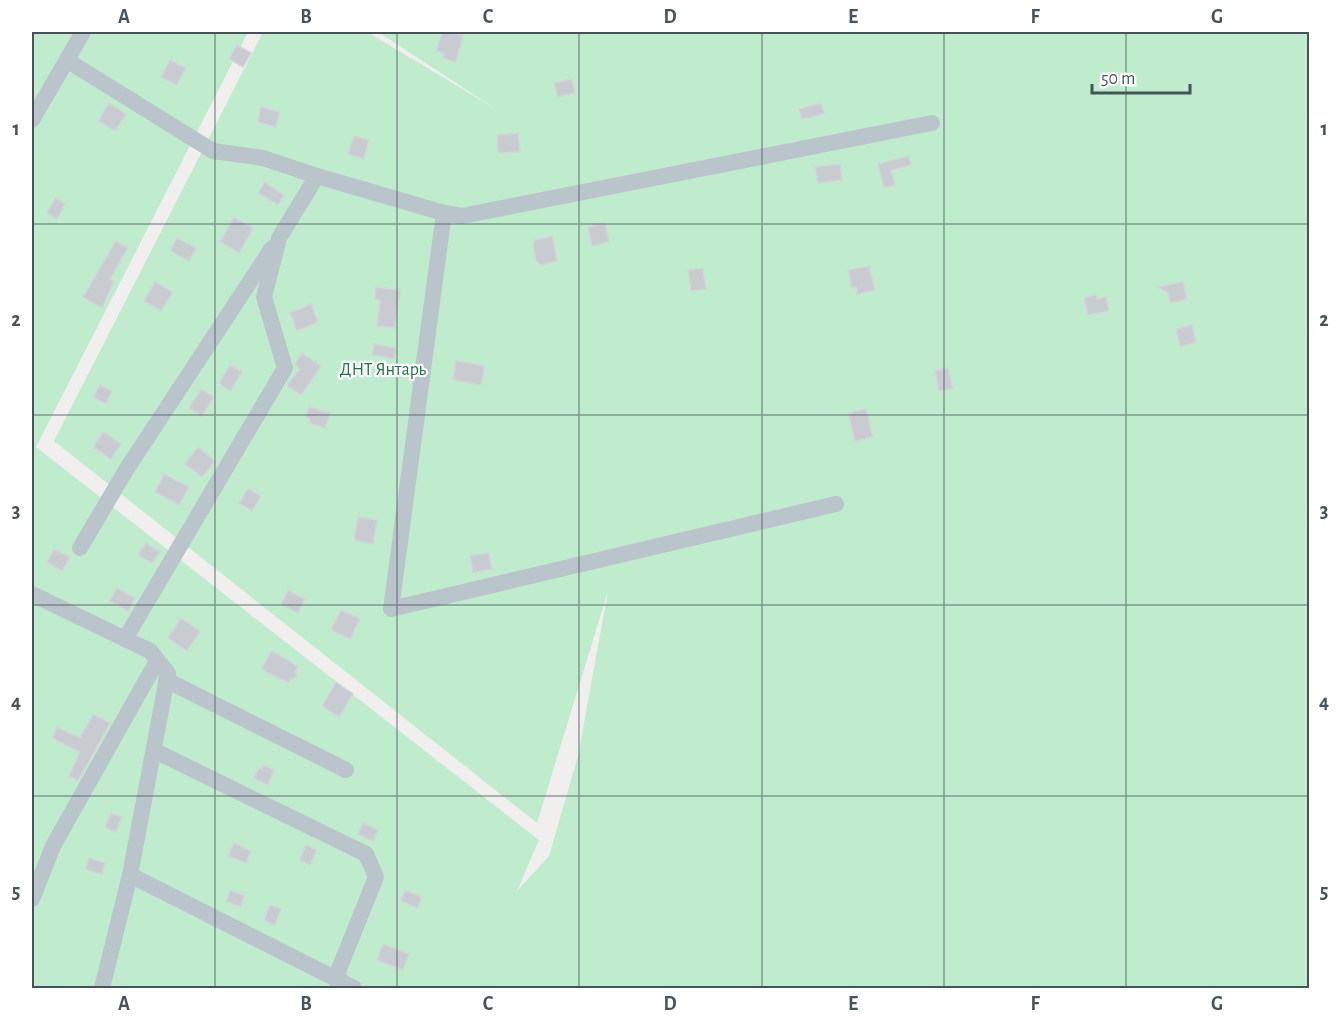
<svg xmlns="http://www.w3.org/2000/svg" width="1341" height="1020" viewBox="0 0 1341 1020" font-family="'Alegreya Sans',sans-serif">
  <style>
    .green { fill: #bfeccd }
    .building { fill: #c8ccd1; stroke: #d3d5d9; stroke-width: 1.5 }
    .lines { fill: none; stroke-linecap: round; stroke-linejoin: round }
    .minor { stroke: #bac4cb; stroke-width: 16 }
    .grid { fill: none; stroke: #47535b; stroke-width: 1.5; stroke-opacity: 0.55 }
    .labels { text-anchor: middle; stroke-width: 4.5; stroke-linejoin: round; paint-order: stroke }
    .park-label { font-size: 18px; fill: #1c7843; stroke: #fff }
    .neatline { fill: none; stroke: #47535b; stroke-width: 2 }
    .grid-label { font-size: 20px; text-anchor: middle; font-weight: bold; fill: #47535b }
  </style>
  <rect width="100%" height="100%" fill="#f1eeee"/>
  <polygon class="green" points="32,32 248,32 36,447 539,840 517,891 549,856 578,756 608,591 537,823 54,441 263,32 367,32 496,109 378,32 1309,32 1309,988 32,988"/>
  <g class="building">
    <polygon points="442,32 463,35 456,62 443,58 444,53 436,51"/>
    <polygon points="237,45 251,53 243,67 229,59"/>
    <polygon points="170,60 186,68 177,85 161,77"/>
    <polygon points="572,79 575,93 558,97 554,83"/>
    <polygon points="109,103 126,114 115,131 98,121"/>
    <polygon points="821,103 824,114 802,119 799,109"/>
    <polygon points="261,107 280,112 276,127 257,122"/>
    <polygon points="518,133 520,152 498,153 497,135"/>
    <polygon points="354,136 369,140 364,159 348,154"/>
    <polygon points="909,156 911,165 891,170 895,185 884,188 878,164"/>
    <polygon points="840,164 842,180 818,183 815,167"/>
    <polygon points="264,182 284,195 278,205 258,193"/>
    <polygon points="55,198 65,204 57,219 47,213"/>
    <polygon points="234,217 253,228 239,253 220,242"/>
    <polygon points="605,223 609,242 592,246 588,227"/>
    <polygon points="552,236 557,261 541,265 536,261 533,245 535,240"/>
    <polygon points="177,238 196,248 189,261 170,251"/>
    <polygon points="116,241 128,248 110,279 114,281 102,308 83,297"/>
    <polygon points="869,266 875,290 857,294 856,287 852,288 848,270"/>
    <polygon points="703,268 706,289 691,291 688,270"/>
    <polygon points="155,282 173,292 161,311 144,301"/>
    <polygon points="1183,282 1187,299 1170,303 1168,293 1158,287"/>
    <polygon points="376,287 400,290 395,328 377,326 380,300 375,299"/>
    <polygon points="1096,295 1097,299 1106,297 1109,311 1088,315 1084,298"/>
    <polygon points="311,304 318,322 297,331 290,313"/>
    <polygon points="1192,325 1196,343 1180,346 1176,329"/>
    <polygon points="374,344 396,348 394,359 372,355"/>
    <polygon points="302,353 321,366 301,395 287,385 299,370 295,363"/>
    <polygon points="456,361 485,366 481,385 453,380"/>
    <polygon points="230,365 242,372 231,391 219,383"/>
    <polygon points="948,368 953,388 939,391 935,371"/>
    <polygon points="100,385 112,391 106,404 93,397"/>
    <polygon points="201,389 214,397 202,416 189,408"/>
    <polygon points="309,407 330,413 325,428 309,423 310,419 306,417"/>
    <polygon points="866,409 873,437 855,441 848,413"/>
    <polygon points="103,432 121,444 111,459 93,447"/>
    <polygon points="198,447 215,461 202,477 185,464"/>
    <polygon points="164,474 189,487 179,505 155,492"/>
    <polygon points="248,488 261,496 252,511 239,503"/>
    <polygon points="358,517 377,520 373,544 354,540"/>
    <polygon points="146,543 160,552 152,563 138,555"/>
    <polygon points="54,549 70,557 62,571 47,562"/>
    <polygon points="489,553 492,569 473,573 470,556"/>
    <polygon points="117,588 135,598 128,611 110,601"/>
    <polygon points="288,590 305,599 298,613 281,604"/>
    <polygon points="341,610 360,619 350,639 331,630"/>
    <polygon points="181,618 200,631 187,651 168,638"/>
    <polygon points="272,651 299,667 295,672 297,677 292,678 289,683 261,669"/>
    <polygon points="336,682 353,694 339,717 322,706"/>
    <polygon points="93,714 110,723 78,781 69,776 80,752 52,738 57,727 80,738"/>
    <polygon points="263,765 274,770 268,785 254,778 259,768 262,769"/>
    <polygon points="111,813 122,817 116,832 105,827"/>
    <polygon points="363,823 378,830 373,841 358,834"/>
    <polygon points="234,843 251,851 246,863 228,856"/>
    <polygon points="306,845 317,850 310,865 299,860"/>
    <polygon points="89,858 105,863 102,874 85,869"/>
    <polygon points="231,890 245,896 240,907 226,901"/>
    <polygon points="405,890 422,897 417,908 401,901"/>
    <polygon points="270,905 281,909 275,925 264,920"/>
    <polygon points="383,944 409,954 403,970 377,960"/>
  </g>
  <g class="lines">
    <g class="minor">
      <polyline points="68,61 213,151 263,158 317,176 279,238 264,297 285,368 125,639"/>
      <polyline points="32,120 83,32"/>
      <polyline points="317,176 444,213 391,609 836,504"/>
      <polyline points="444,213 462,216 932,123"/>
      <polyline points="80,548 126,470 272,248"/>
      <polyline points="32,594 150,651 168,673 130,875 102,988"/>
      <polyline points="166,680 346,770"/>
      <polyline points="155,751 366,854 376,877 335,979"/>
      <polyline points="130,875 354,988"/>
      <polyline points="32,899 53,846 157,661"/>
    </g>
  </g>
  <path class="grid" d="M215 32V988M397 32V988M579 32V988M762 32V988M944 32V988M1126 32V988M32 224H1310M32 415H1310M32 605H1310M32 796H1310"/>
  <g class="labels">
    <g class="park-label">
      <text x="383" y="375">ДНТ Янтарь</text>
    </g>
  </g>
  <rect width="1341" height="1020" fill="none" stroke="#ffffff" stroke-width="66"/>
  <path d="M1092 84v9h98v-9" fill="none" stroke="#47535b" stroke-width="3"/>
  <text x="1101" y="84" font-size="18" fill="#47535b" stroke="#ffffff" stroke-width="4.5" paint-order="stroke">50 m</text>
  <rect x="33" y="33" width="1275" height="954" class="neatline"/>
  <g class="grid-label">
    <text x="124" y="23">A</text>
    <text x="306" y="23">B</text>
    <text x="488" y="23">C</text>
    <text x="670" y="23">D</text>
    <text x="853" y="23">E</text>
    <text x="1035" y="23">F</text>
    <text x="1217" y="23">G</text>
    <text x="16" y="135">1</text>
    <text x="1324" y="135">1</text>
    <text x="16" y="326">2</text>
    <text x="1324" y="326">2</text>
    <text x="16" y="517">3</text>
    <text x="1324" y="517">3</text>
    <text x="16" y="708">4</text>
    <text x="1324" y="708">4</text>
    <text x="16" y="898">5</text>
    <text x="1324" y="898">5</text>
    <text x="124" y="1010">A</text>
    <text x="306" y="1010">B</text>
    <text x="488" y="1010">C</text>
    <text x="670" y="1010">D</text>
    <text x="853" y="1010">E</text>
    <text x="1035" y="1010">F</text>
    <text x="1217" y="1010">G</text>
  </g>
</svg>
